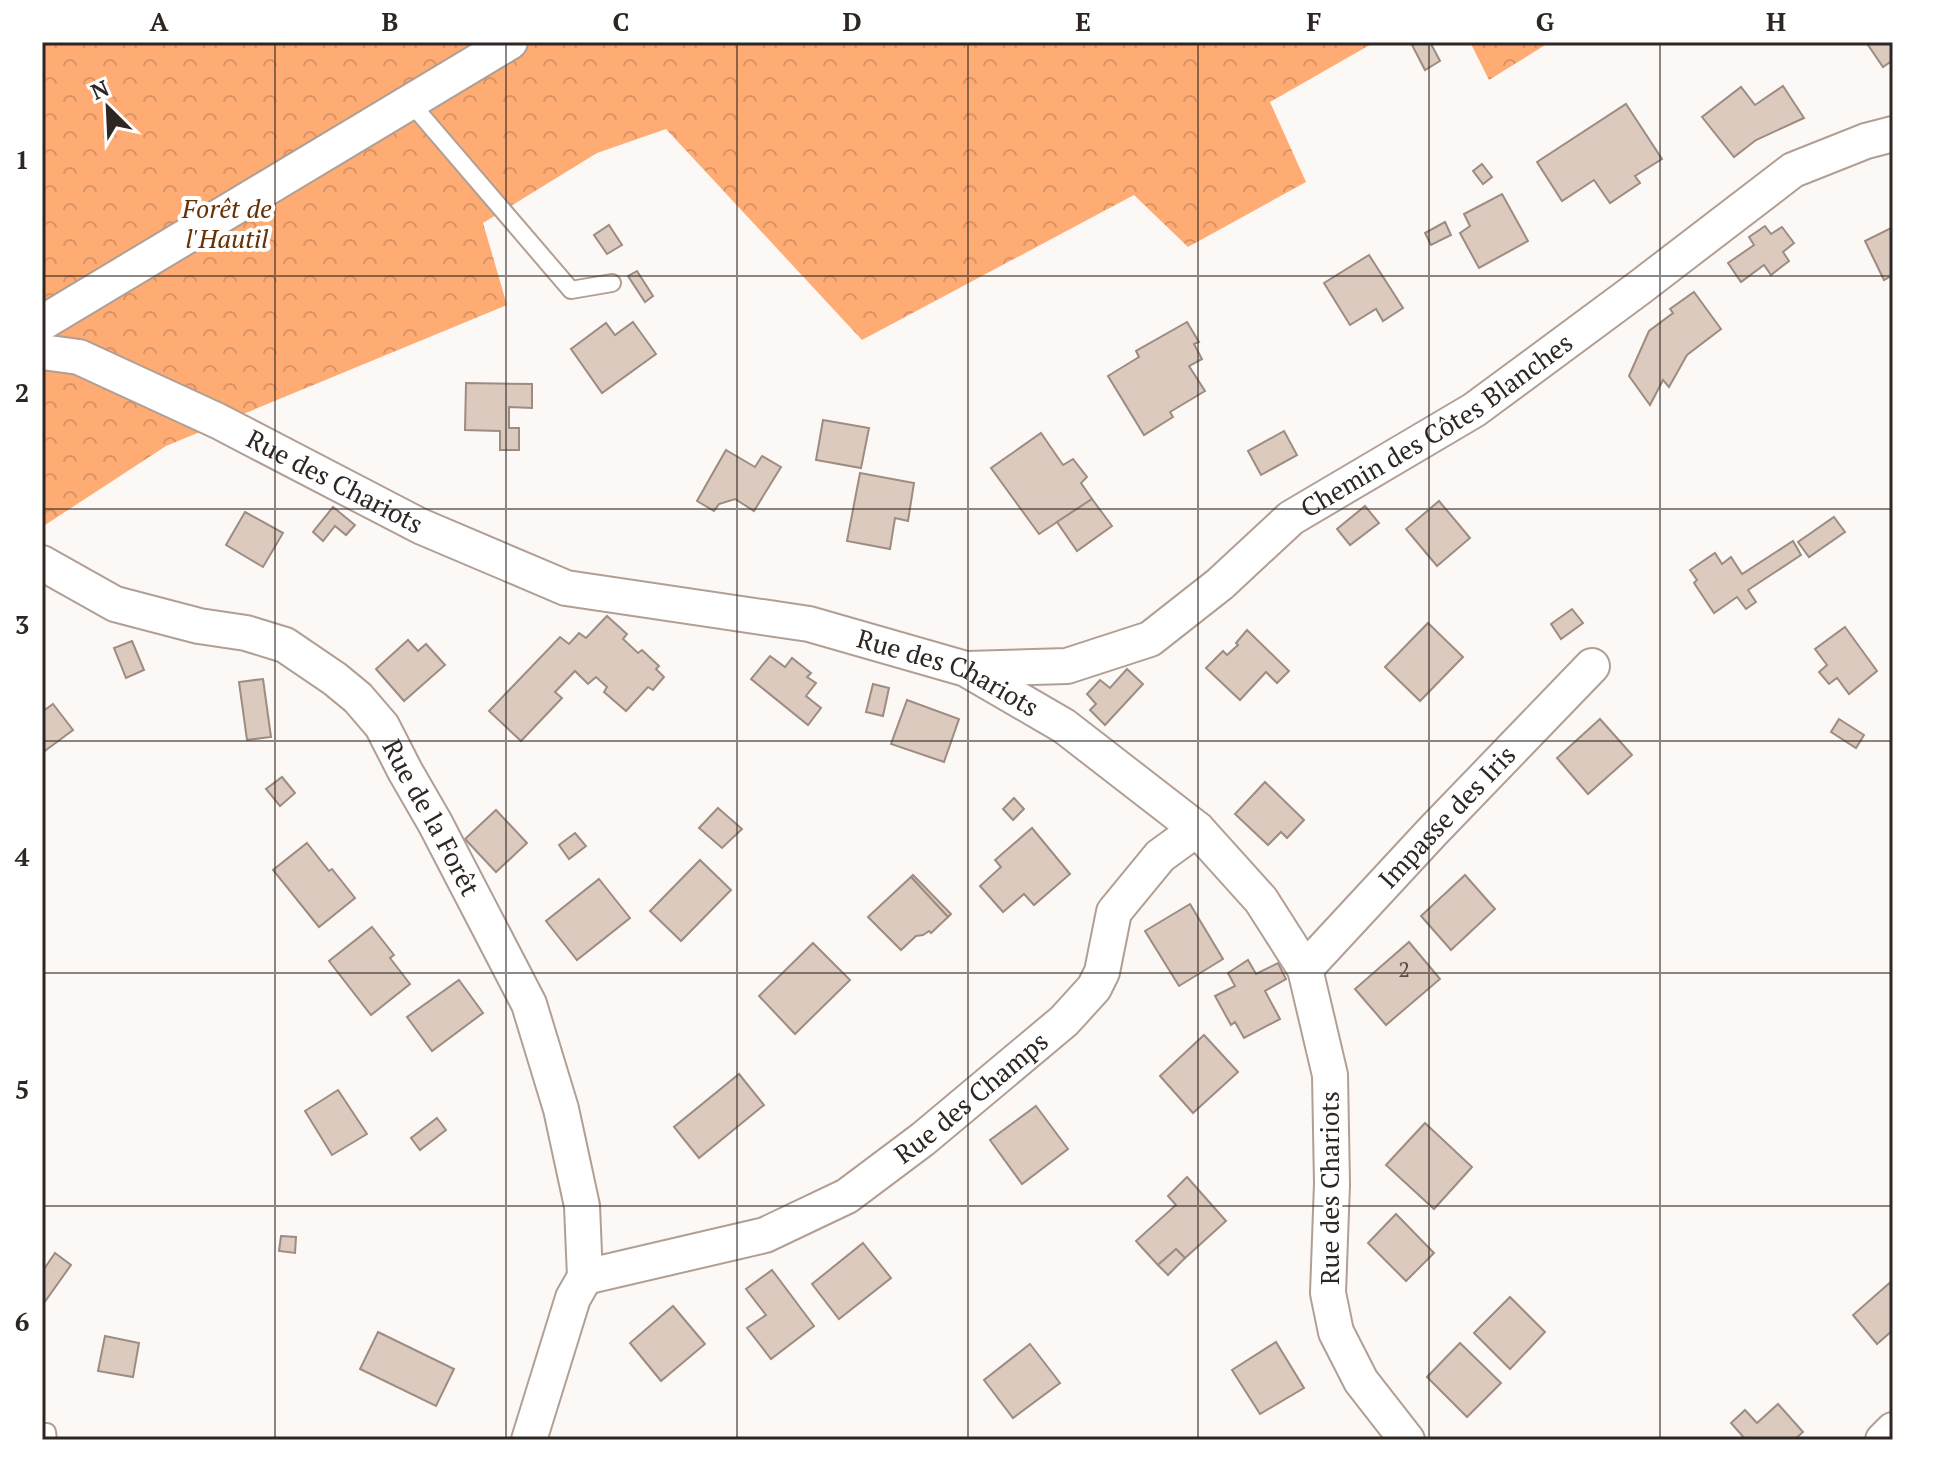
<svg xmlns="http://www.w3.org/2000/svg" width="1935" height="1482" viewBox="0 0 1935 1482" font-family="'PT Serif',serif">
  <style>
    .forest { fill: url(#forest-crowns) }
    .building { fill: #dccabe; stroke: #9d8c81; stroke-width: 2 }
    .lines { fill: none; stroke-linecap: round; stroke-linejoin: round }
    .service-casing { stroke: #b19f94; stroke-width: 20 }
    .minor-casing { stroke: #b19f94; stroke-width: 38 }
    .service { stroke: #fff; stroke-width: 16 }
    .minor { stroke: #fff; stroke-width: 34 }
    .grid { fill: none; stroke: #2d2622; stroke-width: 2; stroke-opacity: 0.55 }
    .labels { text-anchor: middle; stroke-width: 8; stroke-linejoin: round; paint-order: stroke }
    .number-label { font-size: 22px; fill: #594f49 }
    .park-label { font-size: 26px; font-style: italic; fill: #663105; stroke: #fff }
    .street-label { font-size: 26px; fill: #2d2622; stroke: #fff }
    .neatline { fill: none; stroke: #2d2622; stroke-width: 3 }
    .grid-label { font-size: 26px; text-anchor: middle; font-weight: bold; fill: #2d2622 }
  </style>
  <defs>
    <pattern id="forest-crowns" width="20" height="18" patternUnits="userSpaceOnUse" patternTransform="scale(2)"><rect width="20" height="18" fill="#ffab74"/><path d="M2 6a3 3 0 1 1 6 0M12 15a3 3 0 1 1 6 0" fill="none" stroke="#db9364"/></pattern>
  </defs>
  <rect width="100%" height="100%" fill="#fcf8f6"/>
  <g class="forest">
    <polygon points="42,42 1375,42 1270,102 1306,182 1188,247 1134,195 862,340 666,129 597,153 483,223 507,305 166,446 42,527"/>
    <polygon points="1470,42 1550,42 1489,80"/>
  </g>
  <g class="building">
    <polygon points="1419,42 1430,42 1440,61 1425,70 1412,45"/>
    <polygon points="1866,42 1893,42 1893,60 1883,67"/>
    <polygon points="1783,86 1804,118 1756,140 1734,157 1702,117 1741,87 1755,105"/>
    <polygon points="1626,104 1662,159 1635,176 1640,183 1610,203 1594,180 1562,201 1537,162"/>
    <polygon points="1482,164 1492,177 1483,184 1473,171"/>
    <polygon points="1502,194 1528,241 1479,268 1460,233 1470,226 1464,214"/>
    <polygon points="1445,222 1451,235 1431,245 1425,233"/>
    <polygon points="609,225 622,245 607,254 594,235"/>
    <polygon points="1765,226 1771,234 1782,227 1794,243 1783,252 1789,261 1771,275 1764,265 1741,282 1728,263 1754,245 1749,237"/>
    <polygon points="1893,227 1893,275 1884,280 1865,241"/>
    <polygon points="1369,255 1403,308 1383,321 1376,309 1350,325 1324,283"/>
    <polygon points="637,271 653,296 645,302 628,276"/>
    <polygon points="1694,292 1721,329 1687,355 1669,387 1663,380 1650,405 1629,376 1649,331 1673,313 1670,309"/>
    <polygon points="633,322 656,354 602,393 571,349 606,323 615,335"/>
    <polygon points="1187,322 1199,342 1194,344 1202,359 1189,366 1205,391 1170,412 1173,417 1144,435 1108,376 1139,357 1136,351"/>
    <polygon points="466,383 532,384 532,408 509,407 509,428 519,428 519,450 500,450 500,431 465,430"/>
    <polygon points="823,420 869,428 861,468 816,460"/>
    <polygon points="1284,431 1297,455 1261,475 1248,451"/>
    <polygon points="1041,433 1063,465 1073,459 1087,477 1081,483 1092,499 1039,534 991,468"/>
    <polygon points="726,450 755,467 762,456 781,467 754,511 735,499 719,504 714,511 697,501"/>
    <polygon points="860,473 914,483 908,521 895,518 890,549 847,541"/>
    <polygon points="1092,499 1112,526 1077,551 1057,522"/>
    <polygon points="1439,501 1470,538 1437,566 1406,529"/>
    <polygon points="1365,506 1379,523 1350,545 1337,529"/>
    <polygon points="333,507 355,525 346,535 335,526 323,541 313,532"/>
    <polygon points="245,512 283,533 263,567 226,545"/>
    <polygon points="1834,517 1845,532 1809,557 1798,542"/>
    <polygon points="1793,541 1801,555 1748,590 1756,602 1746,609 1737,597 1714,613 1694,583 1697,580 1690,570 1715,553 1722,564 1731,557 1742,574"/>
    <polygon points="1572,609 1583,623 1561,639 1551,624"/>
    <polygon points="607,616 627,634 623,639 638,653 642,650 659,666 656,669 664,677 653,690 648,687 626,711 604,692 607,687 596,677 588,684 575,671 555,692 562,698 521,741 489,711 560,637 569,644 579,633 586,638"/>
    <polygon points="1428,623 1463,657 1420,701 1385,667"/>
    <polygon points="1845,627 1877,671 1849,694 1837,678 1829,684 1819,672 1827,665 1815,649"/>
    <polygon points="1247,630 1289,671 1277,683 1266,672 1240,700 1206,668 1223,651 1227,655 1238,645 1236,643"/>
    <polygon points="408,640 418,651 426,644 445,665 404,701 376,669"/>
    <polygon points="132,641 144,670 126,678 114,648"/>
    <polygon points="770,656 785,667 792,658 811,673 807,677 816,683 806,696 821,708 808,725 751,679"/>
    <polygon points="1127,669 1143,684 1105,725 1090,710 1096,704 1087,694 1100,680 1110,688"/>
    <polygon points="263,679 271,737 247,740 239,682"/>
    <polygon points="873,684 889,688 883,716 866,712"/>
    <polygon points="907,700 959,719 944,762 891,744"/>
    <polygon points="53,704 73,730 42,753 42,712"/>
    <polygon points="1600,719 1632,755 1588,794 1557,758"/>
    <polygon points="1839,719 1864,735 1856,748 1831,732"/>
    <polygon points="282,777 295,793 280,806 266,789"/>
    <polygon points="1265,782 1304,820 1287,838 1281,832 1268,845 1235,814"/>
    <polygon points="1014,798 1024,809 1013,820 1003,809"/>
    <polygon points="718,808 742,829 722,848 699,828"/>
    <polygon points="496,810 527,843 496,872 465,839"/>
    <polygon points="1032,828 1070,874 1034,905 1024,894 1003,912 980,886 1001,867 995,860"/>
    <polygon points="575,833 586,846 569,859 559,845"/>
    <polygon points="307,843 329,871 332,869 355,898 319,927 273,870"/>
    <polygon points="700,860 731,890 681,941 650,911"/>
    <polygon points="913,875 951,914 948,917 911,877"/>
    <polygon points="1465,875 1495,909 1451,950 1421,916"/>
    <polygon points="911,877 948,917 931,933 929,931 923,935 916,936 901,950 868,917"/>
    <polygon points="599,879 630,918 577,960 546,921"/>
    <polygon points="1190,904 1223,959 1179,986 1145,931"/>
    <polygon points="372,927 394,955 390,958 410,984 371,1015 329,961"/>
    <polygon points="1409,942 1440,979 1386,1025 1355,989"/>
    <polygon points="813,943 850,980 795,1034 759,996"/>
    <polygon points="1248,960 1256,974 1278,963 1286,979 1265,991 1280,1019 1244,1038 1235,1022 1231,1025 1215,996 1235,986 1228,973"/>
    <polygon points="459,980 483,1013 432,1051 407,1017"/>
    <polygon points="1204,1035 1238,1072 1193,1113 1160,1076"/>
    <polygon points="739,1074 764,1105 699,1158 674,1127"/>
    <polygon points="338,1090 367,1134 332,1155 305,1111"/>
    <polygon points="1036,1106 1068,1149 1022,1184 990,1140"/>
    <polygon points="437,1118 446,1130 420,1150 411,1138"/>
    <polygon points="1425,1123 1472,1167 1434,1209 1386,1165"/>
    <polygon points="1187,1177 1226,1221 1185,1258 1176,1249 1158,1265 1136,1241 1176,1205 1168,1196"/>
    <polygon points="1396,1214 1434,1253 1406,1281 1368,1243"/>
    <polygon points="281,1236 296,1237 295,1253 279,1251"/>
    <polygon points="863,1243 891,1278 839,1319 812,1284"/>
    <polygon points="1176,1249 1185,1258 1168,1275 1158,1265"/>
    <polygon points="55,1253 71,1265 44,1303 42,1301 42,1272"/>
    <polygon points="772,1270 814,1326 771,1359 747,1328 766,1315 746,1289"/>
    <polygon points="1893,1280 1893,1330 1877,1344 1853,1315"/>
    <polygon points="1510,1297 1545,1332 1510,1369 1474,1333"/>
    <polygon points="673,1306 705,1344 661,1381 630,1343"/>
    <polygon points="378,1332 454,1369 436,1406 360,1369"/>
    <polygon points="105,1336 139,1343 133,1377 98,1371"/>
    <polygon points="1276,1342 1304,1388 1260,1414 1232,1370"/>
    <polygon points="1460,1343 1501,1383 1467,1417 1427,1377"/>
    <polygon points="1030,1344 1060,1383 1013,1418 984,1380"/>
    <polygon points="1778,1404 1803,1432 1794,1440 1746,1440 1731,1423 1745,1410 1757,1423"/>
  </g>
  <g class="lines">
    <defs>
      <g id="service">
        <polyline points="410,102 571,290 612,283"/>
        <polyline points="47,1432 48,1440"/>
      </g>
      <g id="minor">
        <polyline points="42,323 510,42"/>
        <path id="s1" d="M42 352 79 357 218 421 420 526 566 588 809 624 966 669 1064 726 1197 829 1261 900 1305 969 1330 1075 1332 1184 1328 1293 1336 1332 1361 1381 1407 1440"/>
        <path id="s2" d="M42 563 115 604 199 626 246 633 285 645 335 679 358 698 382 726 405 771 435 823 529 1004 561 1109 582 1206 585 1277 573 1298 529 1440"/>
        <path id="s3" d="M967 669 1067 666 1150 639 1220 584 1291 518 1474 410 1639 288 1793 170 1866 141 1893 134"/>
        <path id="s4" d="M1305 969 1432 832 1592 666"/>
        <path id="s5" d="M585 1277 765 1235 847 1196 923 1139 1064 1021 1094 988 1102 972 1114 912 1160 856 1197 829"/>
        <polyline points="1883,1440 1893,1430"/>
      </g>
    </defs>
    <use href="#service" class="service-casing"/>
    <use href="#minor" class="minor-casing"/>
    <use href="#service" class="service"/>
    <use href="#minor" class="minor"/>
  </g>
  <path class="grid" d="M275 42V1440M506 42V1440M737 42V1440M968 42V1440M1198 42V1440M1429 42V1440M1660 42V1440M42 276H1893M42 509H1893M42 741H1893M42 973H1893M42 1206H1893"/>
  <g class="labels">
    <g class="number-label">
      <text x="1404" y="977">2</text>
    </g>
    <g class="park-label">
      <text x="227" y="218">Forêt de<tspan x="227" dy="30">l'Hautil</tspan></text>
    </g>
    <g class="street-label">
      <text dy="9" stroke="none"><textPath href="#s3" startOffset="546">Chemin des Côtes Blanches</textPath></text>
      <text dy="9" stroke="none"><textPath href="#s1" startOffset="322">Rue des Chariots</textPath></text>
      <text dy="9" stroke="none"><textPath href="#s1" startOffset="970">Rue des Chariots</textPath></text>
      <text dy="9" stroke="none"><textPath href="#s4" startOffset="208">Impasse des Iris</textPath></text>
      <text dy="9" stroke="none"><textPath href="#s2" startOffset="490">Rue de la Forêt</textPath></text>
      <text dy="9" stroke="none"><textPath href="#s5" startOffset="434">Rue des Champs</textPath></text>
      <text transform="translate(1330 1188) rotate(-90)" y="9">Rue des Chariots</text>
    </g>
  </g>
  <rect width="1935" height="1482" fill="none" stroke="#ffffff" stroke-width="88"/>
  <g transform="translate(108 108) rotate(336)" stroke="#ffffff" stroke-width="6" paint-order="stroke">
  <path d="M0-6L14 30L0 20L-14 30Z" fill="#2d2622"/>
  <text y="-12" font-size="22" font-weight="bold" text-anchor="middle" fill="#2d2622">N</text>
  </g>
  <rect x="44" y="44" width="1847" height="1394" class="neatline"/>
  <g class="grid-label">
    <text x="159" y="31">A</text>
    <text x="390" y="31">B</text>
    <text x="621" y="31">C</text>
    <text x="852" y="31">D</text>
    <text x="1083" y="31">E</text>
    <text x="1314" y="31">F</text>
    <text x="1545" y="31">G</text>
    <text x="1776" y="31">H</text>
    <text x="22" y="169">1</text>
    <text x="22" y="402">2</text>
    <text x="22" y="634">3</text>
    <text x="22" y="866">4</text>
    <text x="22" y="1099">5</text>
    <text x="22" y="1331">6</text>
  </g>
</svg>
